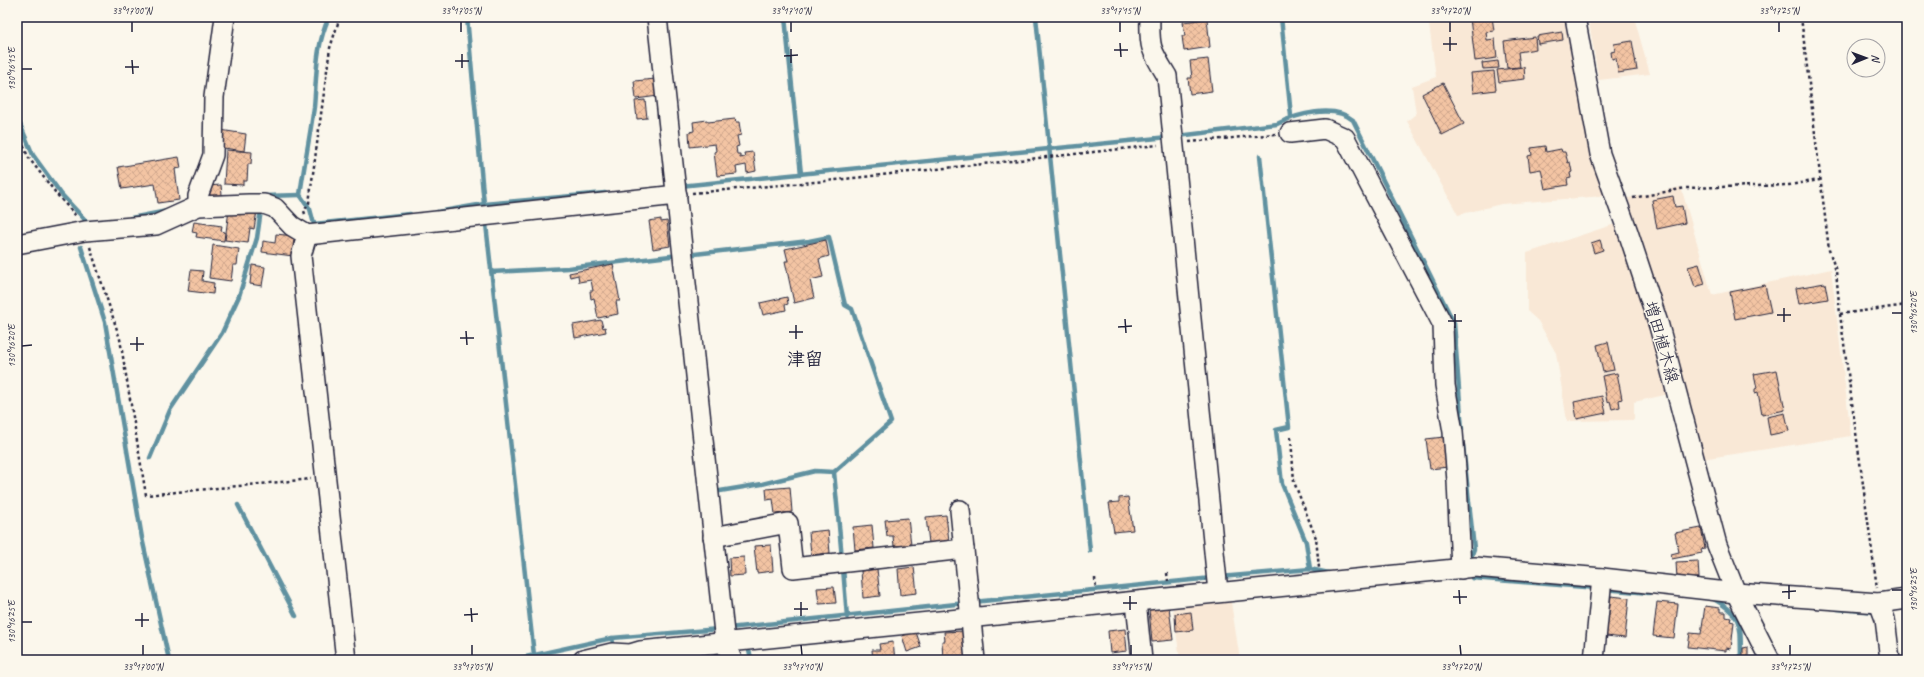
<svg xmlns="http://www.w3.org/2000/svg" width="1924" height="677" viewBox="0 0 1924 677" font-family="Caveat,'Klee One',sans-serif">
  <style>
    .built { fill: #f9e8d6 }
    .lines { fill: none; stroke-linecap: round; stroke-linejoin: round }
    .stream { stroke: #6091a0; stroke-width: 4.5 }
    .building { fill: url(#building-cross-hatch); stroke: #22223b }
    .minor-casing { stroke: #22223b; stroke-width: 22 }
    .path { stroke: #22223b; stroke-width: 2.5; stroke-dasharray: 3 3; stroke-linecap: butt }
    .minor { stroke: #fbf7ec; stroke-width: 19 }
    .ticks { fill: none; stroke: #22223b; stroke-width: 1.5 }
    .labels { text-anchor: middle; stroke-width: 3; stroke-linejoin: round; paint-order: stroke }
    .street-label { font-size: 17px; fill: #22223b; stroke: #fbf7ec }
    .neighbourhood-label { font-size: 18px; font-weight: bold; fill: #22223b; stroke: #fbf7ec }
    .neatline { fill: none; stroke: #22223b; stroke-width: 1.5 }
    .ticks-label { font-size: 10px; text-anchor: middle; fill: #22223b }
  </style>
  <defs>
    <pattern id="building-cross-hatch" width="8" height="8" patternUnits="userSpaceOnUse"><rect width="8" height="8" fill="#f3c4a3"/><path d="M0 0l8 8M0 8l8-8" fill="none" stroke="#d0a88d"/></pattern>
  </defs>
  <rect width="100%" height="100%" fill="#fbf7ec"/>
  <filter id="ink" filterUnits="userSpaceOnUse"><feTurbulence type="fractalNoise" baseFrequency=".025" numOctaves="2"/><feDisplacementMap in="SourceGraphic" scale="8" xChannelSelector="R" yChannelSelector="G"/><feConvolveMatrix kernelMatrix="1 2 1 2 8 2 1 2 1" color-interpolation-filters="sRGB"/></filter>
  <g filter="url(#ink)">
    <g class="built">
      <polygon points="1428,17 1564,17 1589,152 1604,196 1501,204 1458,215 1407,121 1416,114 1412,86 1436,77"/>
      <polygon points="1588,17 1634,17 1650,74 1599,80"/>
      <polygon points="1681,187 1712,295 1831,269 1851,436 1702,459 1628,198"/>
      <polygon points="1618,223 1669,394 1634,402 1634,420 1567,421 1556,353 1538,321 1527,311 1527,253"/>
      <polygon points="1230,596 1240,660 1180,660 1172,602"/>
    </g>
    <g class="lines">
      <g class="stream">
        <path d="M329 17C315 48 317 74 314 107 310 136 304 166 300 195L310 209 314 224 410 214"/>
        <polyline points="467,17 484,204"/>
        <polyline points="785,17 801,174"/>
        <polyline points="1036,17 1090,551"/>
        <polyline points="1281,17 1291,116"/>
        <polyline points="17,117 33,155 62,195 88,223 92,223"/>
        <path d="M1178 136 1277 124C1297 114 1334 104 1353 120L1454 323 1462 430"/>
        <polyline points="1260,156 1289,427 1276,430 1282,484 1306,542 1310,569"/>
        <polyline points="680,186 1168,137"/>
        <polyline points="264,196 300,195"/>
        <polyline points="437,212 484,204 605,193"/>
        <polyline points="131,218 167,211"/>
        <polyline points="486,224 534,655"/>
        <polyline points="81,247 105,322 142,538 169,660"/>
        <polyline points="686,255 809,241 829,237 845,305 852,309 891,422 834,472 842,558"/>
        <polyline points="491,272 568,268 679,255"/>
        <polyline points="1463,445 1474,549 1469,562"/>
        <polyline points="150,458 170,410 222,333 239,296 257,238 261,210"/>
        <polyline points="720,491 762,484 815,471 834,472"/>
        <polyline points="238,505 296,616"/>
        <polyline points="843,568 847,617"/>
        <polyline points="1470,571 1472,578 1597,588"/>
        <polyline points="1220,577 1310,569 1329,573"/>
        <polyline points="1604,589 1649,593"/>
        <path d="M1712 598C1745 616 1740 626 1741 660"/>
        <polyline points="973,602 1212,578"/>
        <polyline points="1837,609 1878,612"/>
        <polyline points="728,628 966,603"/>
        <polyline points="612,638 719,629"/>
        <polyline points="749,651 752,660"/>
        <polyline points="512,660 612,638 614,648"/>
      </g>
    </g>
    <g class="building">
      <polygon points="1492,17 1494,31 1486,32 1487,40 1495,39 1497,58 1475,61 1470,18"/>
      <polygon points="1207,19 1210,47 1184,51 1182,36 1185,36 1183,22"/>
      <polygon points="1562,32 1563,40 1538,44 1537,36"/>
      <polygon points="1535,37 1536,49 1518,52 1520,67 1507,68 1504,41"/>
      <polygon points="1632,41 1637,70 1618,73 1616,58 1612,59 1611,52 1615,51 1614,44"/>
      <polygon points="1208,59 1212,91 1190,94 1188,78 1192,78 1190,61"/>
      <polygon points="1498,61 1499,68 1483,69 1482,63"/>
      <polygon points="1524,67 1525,79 1499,82 1497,70"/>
      <polygon points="1494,71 1496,90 1473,93 1471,73"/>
      <polygon points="656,79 658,96 636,99 634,81"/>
      <polygon points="1443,83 1464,124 1442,135 1422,94"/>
      <polygon points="645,100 647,118 637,119 635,101"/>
      <polygon points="735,119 736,122 739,122 741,135 737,136 739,146 736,147 737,154 740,154 740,158 745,157 744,153 753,152 756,171 747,173 746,165 736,167 737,174 717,176 714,152 716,151 715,144 690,147 689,132 694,131 693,122 707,120 708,122"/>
      <polygon points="220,130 246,134 244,151 217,147"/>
      <polygon points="1545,146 1546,152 1561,149 1562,152 1565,152 1568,163 1570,162 1572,172 1570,173 1571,178 1567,179 1568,185 1545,189 1541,169 1530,171 1528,156 1532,155 1531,148"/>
      <polygon points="226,150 252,152 251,164 248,164 247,181 243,181 243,185 224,184"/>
      <polygon points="179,157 181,168 175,169 179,200 158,203 155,184 122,189 118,167"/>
      <polygon points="221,185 222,195 208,196 207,186"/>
      <polygon points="1673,196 1675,207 1682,206 1685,223 1657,229 1652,200"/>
      <polygon points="229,210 257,211 254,229 250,228 248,243 225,240"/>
      <polygon points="661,219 661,222 667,221 670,246 653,249 649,221"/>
      <polygon points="194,222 222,226 221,231 225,232 224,241 196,237 197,233 192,232"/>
      <polygon points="276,234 294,236 293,256 262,252 263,241 275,243"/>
      <polygon points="826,240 829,256 819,259 823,277 810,280 814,298 794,303 785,261 788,261 785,249"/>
      <polygon points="1600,240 1603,250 1594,253 1591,243"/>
      <polygon points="213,245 239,249 237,265 233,265 231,281 209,278"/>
      <polygon points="613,264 620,301 616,301 618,314 598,318 594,298 591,299 590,291 593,291 591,280 579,282 578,275 570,277 569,273"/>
      <polygon points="1699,264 1705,284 1695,287 1688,267"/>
      <polygon points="252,265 265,267 262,286 250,284"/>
      <polygon points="191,270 203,271 202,281 214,283 213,294 188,291"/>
      <polygon points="1825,283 1828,299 1799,304 1796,288"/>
      <polygon points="1765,285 1771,312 1735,319 1730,292"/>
      <polygon points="787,297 788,304 785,305 786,310 763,315 760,303"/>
      <polygon points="601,320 603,328 605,327 606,332 575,338 573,325"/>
      <polygon points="1608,342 1614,370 1603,372 1597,345"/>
      <polygon points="1777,370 1785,410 1762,415 1758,392 1755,393 1755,389 1757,388 1754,374"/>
      <polygon points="1617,373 1622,399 1619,400 1620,407 1612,409 1610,401 1607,402 1602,376"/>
      <polygon points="1602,396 1606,413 1577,419 1574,402"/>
      <polygon points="1785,413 1789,431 1770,435 1767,417"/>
      <polygon points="1444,437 1448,467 1430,469 1426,439"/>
      <polygon points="790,487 792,512 775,514 773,499 767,500 766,489"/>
      <polygon points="1128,497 1133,530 1114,532 1109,503 1119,502 1119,498"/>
      <polygon points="946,515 949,541 929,543 926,517"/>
      <polygon points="908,518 911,545 894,546 893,536 887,536 885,520"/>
      <polygon points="872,525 874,548 855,550 853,527"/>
      <polygon points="1701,528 1705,548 1701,549 1702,553 1672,559 1671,554 1679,552 1675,533"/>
      <polygon points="828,530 830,553 811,555 809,532"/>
      <polygon points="771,545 773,571 757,573 754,546"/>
      <polygon points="744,557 745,575 730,576 729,558"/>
      <polygon points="1698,561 1699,578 1677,579 1676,562"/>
      <polygon points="914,567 917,593 900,595 898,569"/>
      <polygon points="877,569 880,596 863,598 861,571"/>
      <polygon points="834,587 836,603 819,604 817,588"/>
      <polygon points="1611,596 1629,598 1625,638 1606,636"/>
      <polygon points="1657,602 1678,604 1674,638 1653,636"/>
      <polygon points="1705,606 1720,608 1720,612 1726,612 1726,617 1731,618 1730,621 1734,622 1731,649 1726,648 1726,651 1688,647 1690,633 1701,634"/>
      <polygon points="1169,607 1173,640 1152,642 1149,609"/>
      <polygon points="1191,612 1193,630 1176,632 1175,614"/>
      <polygon points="1125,629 1127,651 1110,653 1108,631"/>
      <polygon points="963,631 963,637 966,637 968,652 965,653 965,660 943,660 942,641 945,641 944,632"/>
      <polygon points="916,632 921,647 907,652 902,636"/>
      <polygon points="893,642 895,660 873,660 872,650 880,650 879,644"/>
      <polygon points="1748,647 1748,660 1743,660 1743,648"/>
    </g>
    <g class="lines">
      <defs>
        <g id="minor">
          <polyline points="657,17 725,642 732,660"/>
          <path d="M1150 17C1149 48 1151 50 1167 76L1218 592"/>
          <polyline points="1575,17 1600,154 1628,232 1659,326 1717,545 1736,593 1770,660"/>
          <polyline points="1290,133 1325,129 1345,138 1443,325 1445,385 1453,432 1457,481 1461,569"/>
          <polyline points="198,206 198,196 213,155 214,97 225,17"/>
          <polyline points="307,235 301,256 346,660"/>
          <polyline points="17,244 85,231 156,225 198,206 249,204 264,204 275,208 292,226 307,235 677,195"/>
          <polyline points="960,510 975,660"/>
          <polyline points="713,537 788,523 793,568 964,549"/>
          <polyline points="1136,602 1142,660"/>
          <polyline points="1879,603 1885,619 1890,660"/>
          <polyline points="583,660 612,653 630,654 640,651 1475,567 1602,578 1736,593 1879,603 1907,599"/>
          <polyline points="1594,660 1602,578"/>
        </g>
      </defs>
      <use href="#minor" class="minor-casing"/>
      <g class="path">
        <polyline points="1801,17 1829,250 1836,271 1840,314 1877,588"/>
        <polyline points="17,129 28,157 59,197 77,217"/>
        <polyline points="1189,142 1276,134"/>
        <polyline points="692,193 826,181 1158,145"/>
        <polyline points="1633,198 1686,188 1789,185 1820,180"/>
        <polyline points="305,214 304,211 309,203 330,48 340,17"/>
        <polyline points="90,247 120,339 146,495 311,479"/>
        <polyline points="1840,314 1907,305"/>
        <polyline points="1291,437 1294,482 1316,538 1319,568"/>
        <polyline points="1167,573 1168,581"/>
        <polyline points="1095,578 1096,589"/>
        <polyline points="474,656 474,660"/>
      </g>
      <use href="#minor" class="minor"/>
    </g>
  </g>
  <path class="ticks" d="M132 22V32M461 22V32M791 22V32M1120 22V32M1450 22V32M1779 22V32M1450 37V51M1120 43 1121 57M1443 44H1457M791 49V63M1114 50H1128M462 54V68M784 56 798 55M132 60 133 74M455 61H469M125 67H139M22 69H32M1784 308V322M1892 313H1902M1455 314V328M1777 315H1791M1125 319 1126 333M1448 321H1462M796 325V339M1118 327 1132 326M466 331 467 345M789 332H803M137 337V351M460 338H474M130 344H144M22 346 32 345M1789 585V599M1459 590 1460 604M1892 590H1902M1782 592 1796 591M1130 596V610M1453 597H1467M801 602V616M1123 603H1137M471 608 472 622M794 609H808M142 613V627M464 615 478 614M135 620H149M22 622H32M143 645V655M472 645V655M801 645 802 655M1131 645V655M1460 645 1461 655M1790 645V655"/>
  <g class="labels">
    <g class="street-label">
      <text transform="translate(1662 342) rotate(74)" y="6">増田植木線</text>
    </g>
    <g class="neighbourhood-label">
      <text x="805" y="365">津留</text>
    </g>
  </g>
  <rect width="1924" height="677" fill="none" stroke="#fbf7ec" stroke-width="44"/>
  <g transform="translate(1866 58) rotate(89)"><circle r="19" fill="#fbf7ec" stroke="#a4a2a5"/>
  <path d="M0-3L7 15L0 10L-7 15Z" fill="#22223b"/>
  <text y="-6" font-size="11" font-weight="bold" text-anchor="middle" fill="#22223b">N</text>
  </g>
  <rect x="22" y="22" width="1880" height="633" class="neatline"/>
  <g class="ticks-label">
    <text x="132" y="14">33°17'00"N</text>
    <text x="461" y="14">33°17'05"N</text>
    <text x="791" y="14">33°17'10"N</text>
    <text x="1120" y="14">33°17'15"N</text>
    <text x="1450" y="14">33°17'20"N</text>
    <text x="1779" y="14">33°17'25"N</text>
    <text transform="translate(11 69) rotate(-90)" y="4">130°16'15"E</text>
    <text transform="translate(1913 313) rotate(-90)" y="4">130°16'20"E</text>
    <text transform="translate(11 346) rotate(-90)" y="4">130°16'20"E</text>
    <text transform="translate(1913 590) rotate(-90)" y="4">130°16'25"E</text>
    <text transform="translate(11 622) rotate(-90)" y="4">130°16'25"E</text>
    <text x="143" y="670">33°17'00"N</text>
    <text x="472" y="670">33°17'05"N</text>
    <text x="802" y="670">33°17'10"N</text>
    <text x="1131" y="670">33°17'15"N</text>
    <text x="1461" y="670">33°17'20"N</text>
    <text x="1790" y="670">33°17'25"N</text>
  </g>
</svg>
